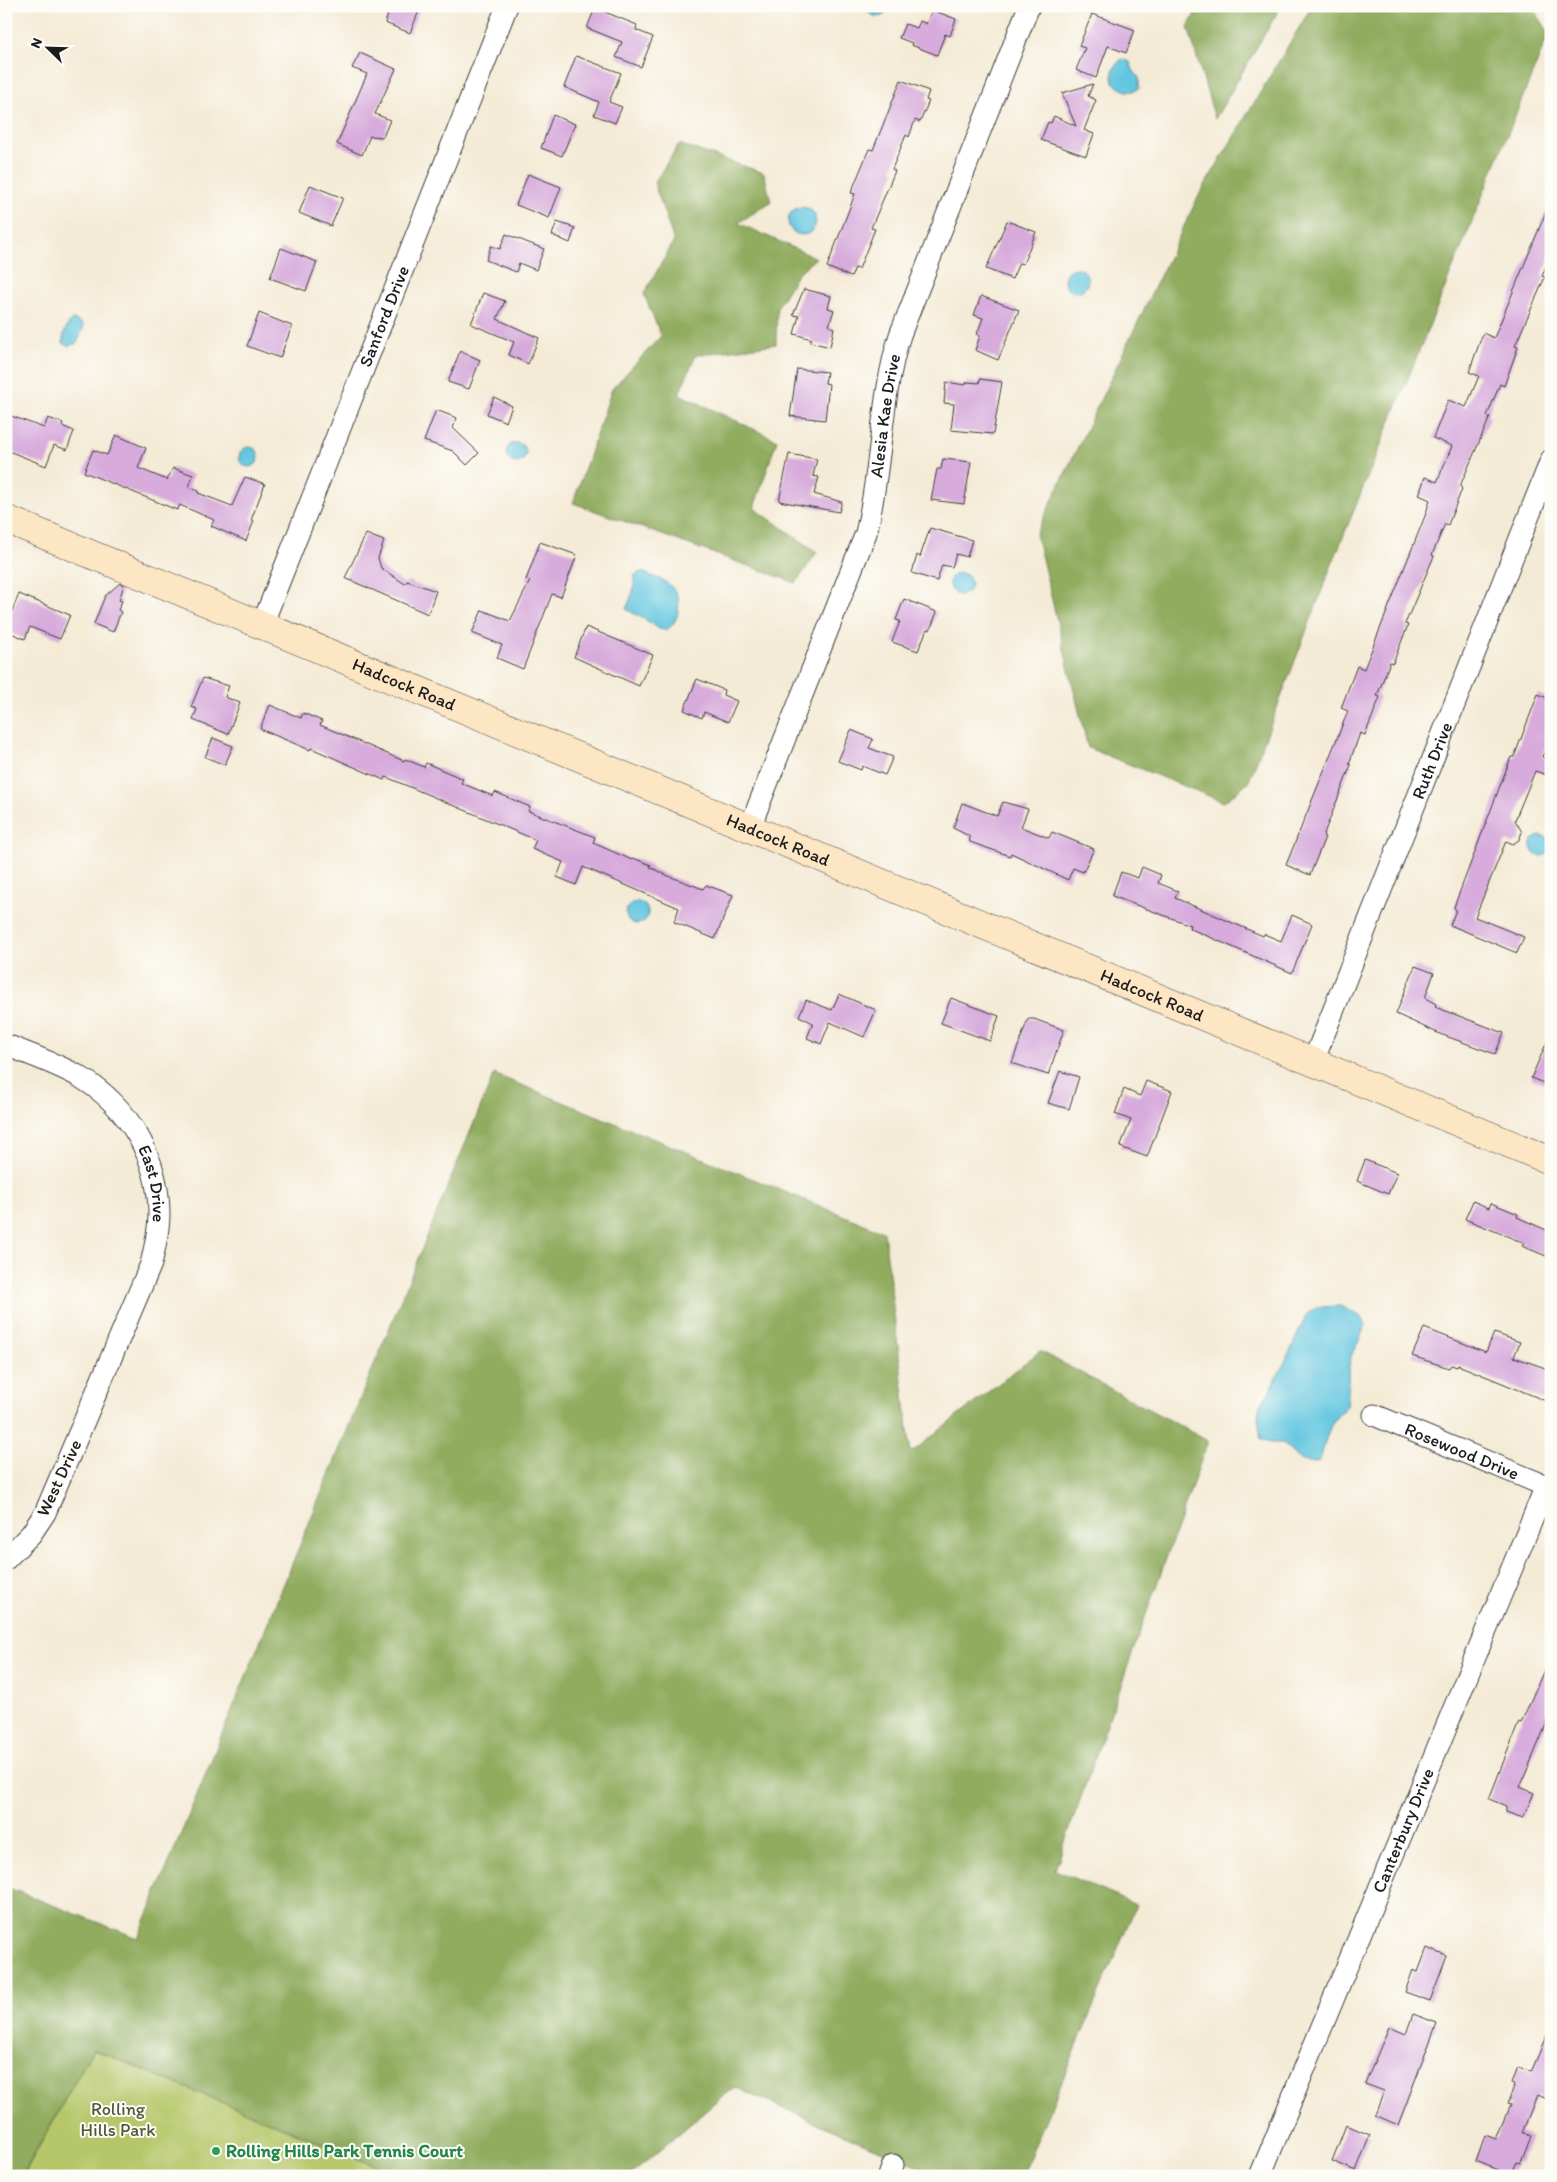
<svg xmlns="http://www.w3.org/2000/svg" width="1557" height="2182" viewBox="0 0 1557 2182" font-family="Itim,sans-serif">
  <style>
    .green { fill: #b6c76a; stroke: #697243 }
    .forest { fill: #90ac5e; stroke: #56643d }
    .water { fill: #62c6e0; stroke: #3f717e }
    .building { fill: #d7abdc }
    .lines { fill: none; stroke-linecap: round; stroke-linejoin: round }
    .street-casing { stroke: #3c3b38; stroke-width: 23 }
    .secondary-casing { stroke: #3c3b38; stroke-width: 29 }
    .street { stroke: #fff; stroke-width: 21 }
    .secondary { stroke: #fce6c4; stroke-width: 28 }
    .leisure-dot { fill: #2e9e5b; stroke: #fdfcf7; stroke-width: 2 }
    .labels { text-anchor: middle; stroke-width: 4; stroke-linejoin: round; paint-order: stroke }
    .street-label { font-size: 18px; fill: #1c1c1c; stroke: #fdfcf7 }
    .park-label { font-size: 18px; fill: #525837; stroke: #fdfcf7 }
    .leisure-label { font-size: 18px; font-weight: bold; fill: #27864d; stroke: #fdfcf7; text-anchor: start }
  </style>
  <rect width="100%" height="100%" fill="#fdfcf7"/>
  <filter id="ink" filterUnits="userSpaceOnUse"><feTurbulence type="fractalNoise" baseFrequency=".02" numOctaves="2"/><feDisplacementMap in="SourceGraphic" scale="10" xChannelSelector="R" yChannelSelector="G"/><feConvolveMatrix kernelMatrix="1 2 1 2 8 2 1 2 1" color-interpolation-filters="sRGB"/></filter>
  <filter id="wash" filterUnits="userSpaceOnUse"><feTurbulence type="fractalNoise" baseFrequency=".0096" numOctaves="4" result="noise"/><feDisplacementMap in="SourceGraphic" scale="20" xChannelSelector="R" yChannelSelector="G"/><feGaussianBlur stdDeviation="1.12" result="paint"/><feColorMatrix in="noise" values="0 0 0 0 0 0 0 0 0 0 0 0 0 0 0 0 0 1.4 0 .05"/><feComposite in="paint" operator="in"/></filter>
  <g filter="url(#wash)">
    <rect width="100%" height="100%" fill="#f4ebd6"/>
    <polygon class="green" points="93,2049 400,2176 23,2176"/>
    <g class="forest">
      <polygon points="1199,6 1281,6 1215,119 1188,27"/>
      <polygon points="1312,6 1532,6 1549,33 1332,564 1249,781 1224,802 1088,748 1036,534 1199,195"/>
      <polygon points="679,144 764,173 771,202 738,223 816,258 798,273 777,308 776,344 696,355 679,394 777,440 754,508 817,552 796,583 573,503 612,389 661,336 644,294 674,241 654,183"/>
      <polygon points="494,1074 884,1232 911,1453 1040,1351 1208,1441 1055,1870 1136,1905 1022,2176 939,2176 734,2087 629,2176 400,2176 93,2049 22,2176 6,2176 6,1887 138,1938"/>
    </g>
    <g class="water">
      <polygon points="866,6 889,6 883,16 876,17 869,13"/>
      <path d="M1122 59 1130 62 1133 70 1139 78V89C1129 94 1120 90 1113 82 1110 74 1115 64 1122 59Z"/>
      <circle cx="802" cy="221" r="14"/>
      <circle cx="1076" cy="280" r="12"/>
      <path d="M73 319 83 324V329L77 343 68 346 63 343C62 335 67 324 73 319Z"/>
      <circle cx="516" cy="453" r="10"/>
      <circle cx="249" cy="457" r="10"/>
      <path d="M641 572C661 579 683 586 678 611 677 619 673 626 666 630L659 629 651 623 626 609 633 592 635 575Z"/>
      <circle cx="960" cy="584" r="11"/>
      <circle cx="1541" cy="846" r="10"/>
      <circle cx="637" cy="913" r="11"/>
      <path d="M1340 1306 1360 1316 1365 1325C1362 1336 1356 1344 1352 1354 1346 1371 1349 1389 1347 1406 1328 1422 1326 1439 1320 1461 1301 1466 1295 1456 1283 1443H1270L1261 1440 1258 1417 1260 1404 1268 1394 1290 1352 1306 1315 1316 1307Z"/>
    </g>
    <g id="blocks">
      <g class="building">
        <polygon points="391,6 421,6 410,33 385,23"/>
        <polygon points="595,8 637,25 636,30 653,37 641,67 616,57 622,42 587,28"/>
        <polygon points="932,10 956,19 950,36 945,34 937,55 911,45 912,43 899,38 905,24 917,28 920,21 926,24"/>
        <polygon points="1092,14 1135,30 1126,53 1108,46 1096,78 1076,70 1085,48 1079,46"/>
        <polygon points="360,53 396,69 375,114 390,120 383,137 370,136 362,155 337,144 367,74 352,68"/>
        <polygon points="576,56 621,73 609,102 622,107 615,123 594,115 599,102 564,87"/>
        <polygon points="901,80 929,91 926,100 929,101 920,122 915,120 909,137 906,135 892,169 895,171 871,228 875,229 859,269 855,268 851,277 827,267 855,194 851,193 869,149 873,150"/>
        <polygon points="1093,84 1088,96 1096,100 1084,130 1094,134 1086,156 1041,140 1048,122 1051,123 1054,116 1076,126 1062,93"/>
        <polygon points="553,115 575,124 562,156 541,148"/>
        <polygon points="528,174 561,187 549,218 516,205"/>
        <polygon points="310,185 343,198 331,226 299,213"/>
        <polygon points="1550,202 1551,255 1542,276 1545,277 1515,346 1518,347 1504,386 1500,384 1487,416 1490,417 1460,486 1462,489 1448,525 1445,524 1432,555 1434,556 1405,624 1408,625 1393,663 1390,662 1377,696 1380,697 1365,735 1360,733 1349,764 1351,765 1323,836 1325,837 1310,875 1286,865 1348,711 1341,708 1357,666 1364,669 1425,516 1430,500 1419,495 1425,477 1437,482 1452,446 1433,438 1448,400 1466,407 1479,376 1469,372 1483,333 1494,338"/>
        <polygon points="1007,221 1036,232 1023,264 1019,263 1012,279 986,269"/>
        <polygon points="557,222 575,228 570,243 552,235"/>
        <polygon points="506,234 544,249 536,270 519,263 516,272 486,260 491,246 500,249"/>
        <polygon points="281,248 317,262 306,291 270,278"/>
        <polygon points="804,289 831,296 828,308 834,310 829,326 834,328 830,347 810,342 812,339 794,334 799,316 793,315"/>
        <polygon points="483,293 505,301 497,319 539,338 528,364 509,355 514,342 471,324"/>
        <polygon points="981,296 1019,310 998,360 975,350 980,336 977,334 983,318 974,315"/>
        <polygon points="259,313 292,326 280,358 247,346"/>
        <polygon points="460,351 480,360 469,389 448,382"/>
        <polygon points="797,369 827,372 825,383 829,384 825,420 790,416"/>
        <polygon points="980,379 1002,382 993,434 951,430 954,404 944,403 946,382 965,385 967,382 979,383"/>
        <polygon points="494,397 512,406 506,422 487,414"/>
        <polygon points="436,410 457,418 453,428 479,453 467,465 453,451 424,441"/>
        <polygon points="6,414 44,428 48,418 63,423 62,426 74,431 67,450 54,445 46,466 6,450"/>
        <polygon points="116,435 146,448 138,468 167,480 173,468 193,475 189,487 199,491 198,493 232,506 245,477 265,484 251,520 254,521 246,541 211,526 214,520 180,505 177,510 84,472 93,450 107,455"/>
        <polygon points="789,454 817,459 813,476 819,477 814,494 842,502 839,512 779,501"/>
        <polygon points="943,459 971,462 964,504 931,500 937,469 941,469"/>
        <polygon points="930,528 972,540 967,557 956,554 952,567 942,565 937,581 912,573 917,555 920,557"/>
        <polygon points="366,534 384,541 378,558 381,568 405,584 407,581 436,591 428,614 345,578"/>
        <polygon points="540,542 577,555 561,597 552,594 523,669 497,658 502,645 472,633 482,610 510,621 530,581 526,580"/>
        <polygon points="120,583 124,585 119,600 122,601 118,610 121,612 113,632 94,624 105,596"/>
        <polygon points="19,594 70,615 60,639 30,627 25,639 6,631 6,614 10,616"/>
        <polygon points="904,599 937,612 930,630 927,629 918,651 892,642 900,621 896,620"/>
        <polygon points="586,627 653,655 639,686 574,657"/>
        <polygon points="203,678 229,686 225,697 240,703 228,734 193,720 197,709 191,707"/>
        <polygon points="697,679 724,690 723,695 737,701 728,722 704,712 702,718 684,710"/>
        <polygon points="1538,694 1551,700 1551,737 1542,757 1551,760 1551,765 1547,775 1535,771 1515,820 1522,832 1519,840 1513,844 1506,841 1475,917 1524,937 1517,953 1450,925 1456,910 1454,907 1511,757 1514,757"/>
        <polygon points="270,705 301,718 303,713 322,721 320,725 404,761 405,759 424,767 426,763 463,779 461,783 493,796 495,792 530,807 528,811 595,837 593,843 632,860 633,858 651,865 650,867 666,875 703,889 706,885 733,895 715,939 674,922 679,908 583,867 576,885 557,877 563,862 532,849 536,840 386,777 384,780 311,748 310,750 260,729"/>
        <polygon points="851,730 873,739 869,748 893,757 885,775 862,766 861,770 838,761"/>
        <polygon points="213,738 233,746 225,765 205,757"/>
        <polygon points="1003,802 1028,809 1021,827 1049,838 1052,832 1094,849 1083,872 1073,868 1068,880 1011,853 1010,856 970,842 969,836 953,828 962,803 997,816"/>
        <polygon points="1142,867 1161,875 1158,883 1178,891 1175,898 1263,936 1264,934 1281,941 1292,915 1312,924 1292,973 1189,928 1190,925 1112,896 1121,872 1138,878"/>
        <polygon points="1415,966 1434,973 1425,998 1436,1004 1435,1007 1504,1033 1495,1054 1440,1034 1396,1014"/>
        <polygon points="839,994 876,1010 864,1037 830,1022 821,1044 807,1038 813,1023 799,1016 806,1000 832,1010"/>
        <polygon points="951,998 999,1016 990,1041 941,1023"/>
        <polygon points="1028,1019 1034,1019 1064,1030 1048,1075 1012,1063"/>
        <polygon points="1551,1033 1551,1086 1531,1078"/>
        <polygon points="1060,1071 1079,1077 1069,1109 1048,1103"/>
        <polygon points="1146,1081 1172,1091 1147,1157 1120,1147 1131,1120 1115,1114 1124,1089 1140,1096"/>
        <polygon points="1365,1160 1397,1173 1388,1194 1357,1181"/>
        <polygon points="1473,1201 1489,1208 1491,1203 1518,1214 1517,1217 1551,1232 1551,1258 1522,1246 1524,1243 1465,1219"/>
        <polygon points="1424,1328 1486,1352 1494,1333 1520,1342 1514,1357 1551,1370 1551,1403 1458,1365 1457,1367 1451,1365 1449,1368 1412,1356"/>
        <polygon points="1551,1654 1551,1713 1520,1787 1534,1793 1523,1818 1506,1812 1506,1806 1489,1799 1519,1722 1521,1723"/>
        <polygon points="1427,1948 1447,1956 1430,2001 1405,1992 1413,1970 1418,1972"/>
        <polygon points="1413,2014 1437,2023 1398,2125 1375,2115 1384,2091 1365,2084 1389,2027 1406,2034"/>
        <polygon points="1551,2026 1551,2088 1546,2099 1537,2095 1522,2133 1531,2137 1520,2163 1517,2162 1511,2175 1476,2161 1485,2135 1496,2139 1510,2105 1507,2104 1515,2084 1512,2082 1518,2067 1531,2072"/>
        <polygon points="1346,2125 1370,2135 1356,2171 1332,2161"/>
      </g>
    </g>
  </g>
  <g filter="url(#ink)">
    <use href="#blocks" fill-opacity="0" stroke="#3c3b38" stroke-width="1"/>
    <g class="lines">
      <defs>
        <g id="street">
          <path id="s1" d="M262 625 507 6"/>
          <path id="s2" d="M750 827 866 533C882 468 880 398 900 335L1029 6"/>
          <path id="s3" d="M6 1045C31 1055 57 1064 80 1077 129 1106 159 1159 159 1214 159 1231 155 1247 151 1264L45 1513 31 1534 6 1559"/>
          <path id="s4" d="M1313 1062 1551 460"/>
          <path id="s5" d="M1374 1415 1551 1488"/>
          <polyline points="889,2176 893,2165"/>
          <path id="s6" d="M1260 2176 1546 1486"/>
        </g>
        <g id="secondary">
          <path id="s7" d="M6 519 1551 1161"/>
        </g>
      </defs>
      <use href="#street" class="street-casing"/>
      <use href="#secondary" class="secondary-casing"/>
      <use href="#street" class="street"/>
      <use href="#secondary" class="secondary"/>
    </g>
  </g>
  <circle class="leisure-dot" cx="216" cy="2151" r="5"/>
  <g class="labels">
    <g class="street-label">
      <text dy="6" stroke="none"><textPath href="#s1" startOffset="332">Sanford Drive</textPath></text>
      <text dy="6" stroke="none"><textPath href="#s2" startOffset="435">Alesia Kae Drive</textPath></text>
      <text dy="6" stroke="none"><textPath href="#s7" startOffset="431">Hadcock Road</textPath></text>
      <text dy="6" stroke="none"><textPath href="#s4" startOffset="324">Ruth Drive</textPath></text>
      <text dy="6" stroke="none"><textPath href="#s7" startOffset="836">Hadcock Road</textPath></text>
      <text dy="6" stroke="none"><textPath href="#s7" startOffset="1241">Hadcock Road</textPath></text>
      <text dy="6" stroke="none"><textPath href="#s3" startOffset="215">East Drive</textPath></text>
      <text dy="6" stroke="none"><textPath href="#s5" startOffset="95">Rosewood Drive</textPath></text>
      <text transform="translate(59 1478) rotate(-65)" y="6">West Drive</text>
      <text dy="6" stroke="none"><textPath href="#s6" startOffset="374">Canterbury Drive</textPath></text>
    </g>
    <g class="park-label">
      <text x="118" y="2115">Rolling<tspan x="118" dy="21">Hills Park</tspan></text>
    </g>
    <g class="leisure-label">
      <text x="226" y="2157">Rolling Hills Park Tennis Court</text>
    </g>
  </g>
  <rect width="1557" height="2182" fill="none" stroke="#fdfcf7" stroke-width="25"/>
  <g transform="translate(48 48) rotate(293)" stroke="#fdfcf7" stroke-width="4" paint-order="stroke">
  <path d="M0-4L9 19L0 12L-9 19Z" fill="#1c1c1c"/>
  <text y="-8" font-size="14" font-weight="bold" text-anchor="middle" fill="#1c1c1c">N</text>
  </g>
</svg>
